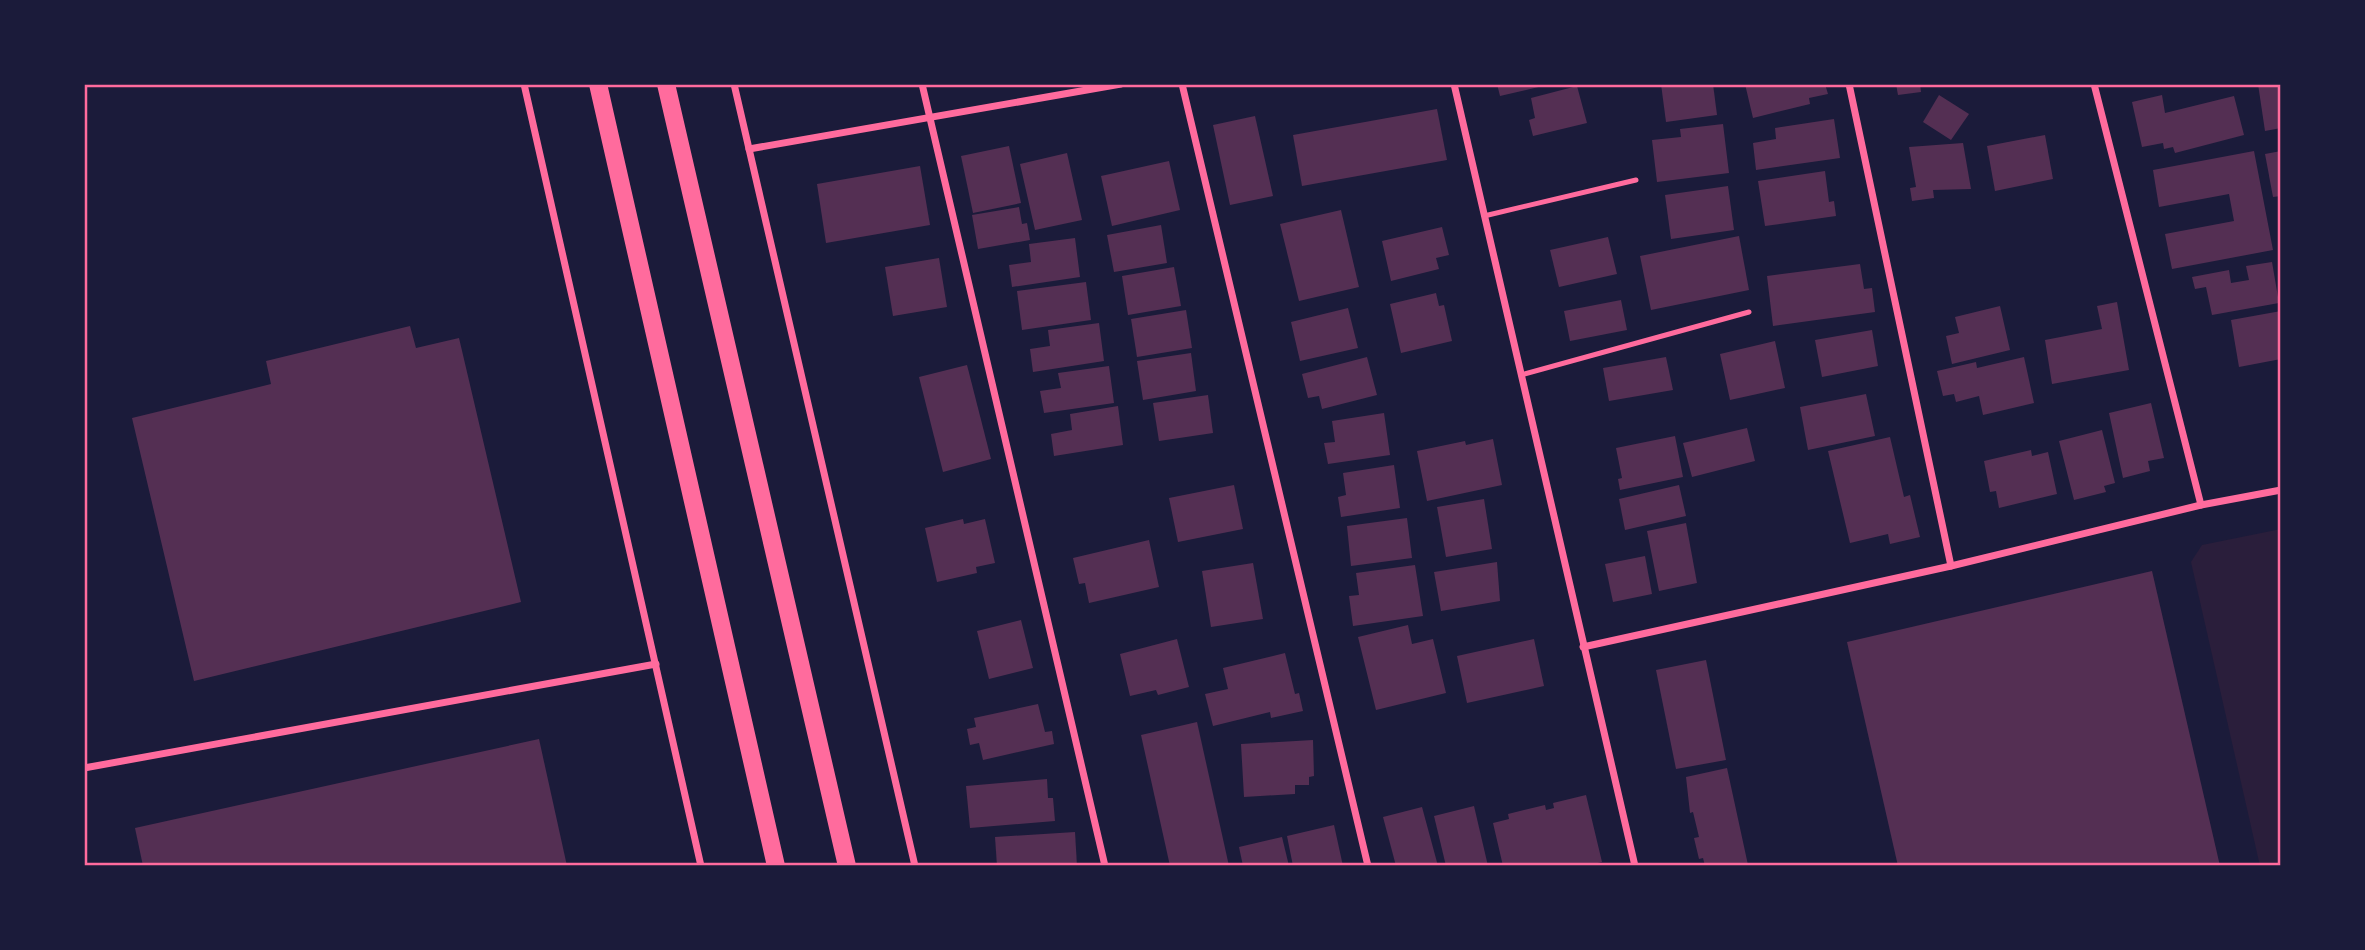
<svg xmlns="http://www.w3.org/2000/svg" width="2365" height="950" viewBox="0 0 2365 950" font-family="'Source Sans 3',sans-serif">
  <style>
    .green { fill: #2a1e3b }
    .building { fill: #542f53 }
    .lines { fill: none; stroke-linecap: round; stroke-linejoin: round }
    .service { stroke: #ff6b9d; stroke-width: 5 }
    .minor { stroke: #ff6b9d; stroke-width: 7 }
    .primary { stroke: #ff6b9d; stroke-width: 18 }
    .neatline { fill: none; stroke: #ff6b9d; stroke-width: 2.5 }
  </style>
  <rect width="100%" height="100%" fill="#1b1b3a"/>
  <polygon class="green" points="2281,529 2281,866 2260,866 2191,562 2202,545"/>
  <g class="building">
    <polygon points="1497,84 1547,84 1547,85 1500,96"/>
    <polygon points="1661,84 1713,84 1717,115 1666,122"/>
    <polygon points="1745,84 1825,84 1828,94 1809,98 1810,104 1753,118"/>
    <polygon points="1896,84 1920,84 1921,92 1898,95"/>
    <polygon points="2258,84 2281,84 2281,128 2265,131"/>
    <polygon points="1577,86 1587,123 1533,136 1529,120 1535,118 1531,98"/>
    <polygon points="1939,95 1969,114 1951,140 1923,122"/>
    <polygon points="2162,95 2165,113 2234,96 2244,135 2175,153 2173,147 2164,149 2163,143 2142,147 2132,102"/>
    <polygon points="1437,109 1447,160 1302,186 1293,135"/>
    <polygon points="1255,116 1273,196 1230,205 1213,125"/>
    <polygon points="1834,119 1840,158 1756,170 1753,143 1776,139 1775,128"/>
    <polygon points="1723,124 1729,173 1657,182 1652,140 1681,137 1680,129"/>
    <polygon points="2045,135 2053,179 1995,191 1987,146"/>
    <polygon points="1963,143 1971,189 1933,190 1934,198 1912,201 1910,188 1916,187 1909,147"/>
    <polygon points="1009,146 1021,203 973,213 961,156"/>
    <polygon points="2254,151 2273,250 2172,269 2165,234 2234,221 2229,194 2159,207 2153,170"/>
    <polygon points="2281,151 2281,196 2273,197 2265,154"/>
    <polygon points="1067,153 1082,220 1035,230 1020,164"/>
    <polygon points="1169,161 1180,210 1112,226 1101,176"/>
    <polygon points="920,166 930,225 826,243 817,184"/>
    <polygon points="1825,171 1829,202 1834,201 1836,216 1765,226 1758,181"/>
    <polygon points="1728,186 1734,230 1671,239 1665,195"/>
    <polygon points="1019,207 1022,224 1027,223 1030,240 978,249 972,215"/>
    <polygon points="1341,210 1359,287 1299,301 1280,224"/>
    <polygon points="1161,225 1167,263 1114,272 1107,235"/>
    <polygon points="1442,227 1449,255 1436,258 1439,269 1391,281 1382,241"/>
    <polygon points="1739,236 1749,290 1651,310 1640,256"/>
    <polygon points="1608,237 1617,274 1559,287 1550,250"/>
    <polygon points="1075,238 1080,277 1012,287 1009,265 1031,262 1029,244"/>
    <polygon points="939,258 947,307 893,316 885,267"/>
    <polygon points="2272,262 2279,303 2212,315 2206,287 2195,289 2192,277 2229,270 2231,283 2249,280 2246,266"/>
    <polygon points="1860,264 1864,289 1872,288 1875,312 1773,326 1767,276"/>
    <polygon points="1174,267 1181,306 1128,315 1122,276"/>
    <polygon points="1086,282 1091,320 1022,330 1017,291"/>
    <polygon points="1436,293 1439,306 1444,305 1452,341 1401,353 1390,304"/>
    <polygon points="1621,300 1627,330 1570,341 1564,311"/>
    <polygon points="2117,302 2129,370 2052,384 2045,340 2102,329 2097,306"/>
    <polygon points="2000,306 2010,350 1952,364 1946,336 1959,333 1955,317"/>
    <polygon points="1348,308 1358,348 1300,361 1291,322"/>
    <polygon points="1186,310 1192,348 1137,357 1131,319"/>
    <polygon points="2281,311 2281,359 2239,367 2231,320"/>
    <polygon points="1099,323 1104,361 1033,372 1030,349 1050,346 1048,330"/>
    <polygon points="410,326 416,348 459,338 521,602 194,681 132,418 271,384 266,361"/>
    <polygon points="1872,330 1878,366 1822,377 1815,340"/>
    <polygon points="1775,341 1785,388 1730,400 1720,354"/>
    <polygon points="1191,353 1196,391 1143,400 1137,361"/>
    <polygon points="1367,357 1377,395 1322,409 1319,396 1308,398 1302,374"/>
    <polygon points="1666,357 1673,390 1609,401 1603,368"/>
    <polygon points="2024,357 2034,403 1983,415 1979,396 1956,402 1954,394 1943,396 1937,371 1976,362 1977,368"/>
    <polygon points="967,365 991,459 943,472 919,377"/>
    <polygon points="1109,366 1114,403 1044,413 1040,391 1061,388 1058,373"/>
    <polygon points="1866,394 1875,436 1808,450 1800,407"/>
    <polygon points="1208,395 1213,433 1159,441 1153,403"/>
    <polygon points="2151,403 2164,458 2148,461 2150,471 2123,478 2109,413"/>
    <polygon points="1118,406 1123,445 1054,456 1051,434 1072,430 1070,414"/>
    <polygon points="1384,413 1390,455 1328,464 1324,443 1335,442 1332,421"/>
    <polygon points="1747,428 1755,461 1692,477 1683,443"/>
    <polygon points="2102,430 2115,483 2104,486 2106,492 2074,500 2059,441"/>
    <polygon points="1675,436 1683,477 1620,490 1618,479 1622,478 1616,448"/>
    <polygon points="1890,437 1904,497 1910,495 1920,537 1890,544 1888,534 1850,543 1828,451"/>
    <polygon points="1493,439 1502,485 1427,501 1417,451 1465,441 1466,445"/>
    <polygon points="2031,450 2032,456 2048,452 2057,494 1999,508 1996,491 1990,492 1984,461"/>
    <polygon points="1394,465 1400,508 1341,517 1338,497 1346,495 1343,473"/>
    <polygon points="1234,485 1243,529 1178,542 1169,498"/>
    <polygon points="1679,485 1686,516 1625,530 1619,499"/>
    <polygon points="1484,499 1492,549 1446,557 1437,507"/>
    <polygon points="1407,518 1412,558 1351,566 1347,526"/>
    <polygon points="963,519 964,524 985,519 995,563 976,567 977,573 937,582 925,528"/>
    <polygon points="1686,523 1697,583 1659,591 1647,531"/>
    <polygon points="1149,540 1159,587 1089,603 1085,583 1079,584 1073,558"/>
    <polygon points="1645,556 1652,594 1613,602 1605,564"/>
    <polygon points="1497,562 1500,601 1441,611 1434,572"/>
    <polygon points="1253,563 1263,619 1211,627 1202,571"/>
    <polygon points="1415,565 1423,616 1353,626 1349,596 1359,595 1356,573"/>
    <polygon points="2152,571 2220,866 1898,866 1847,642"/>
    <polygon points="1021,620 1033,668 989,679 977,631"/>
    <polygon points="1408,625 1412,644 1433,639 1446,693 1376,710 1358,637"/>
    <polygon points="1177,639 1189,687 1158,695 1156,690 1130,696 1120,654"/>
    <polygon points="1534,639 1544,686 1467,703 1457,656"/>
    <polygon points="1285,653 1295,694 1299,693 1303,711 1271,718 1270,712 1213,726 1205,694 1228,689 1223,668"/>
    <polygon points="1706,660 1726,760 1676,769 1656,670"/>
    <polygon points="1038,704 1045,732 1052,731 1054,744 983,760 979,743 970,745 967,729 976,727 974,718"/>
    <polygon points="1197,722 1229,866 1170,866 1141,735"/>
    <polygon points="539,739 567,866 143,866 135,828"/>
    <polygon points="1313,740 1314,776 1309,777 1309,785 1295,785 1295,794 1244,797 1241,744"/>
    <polygon points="1727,768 1748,865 1705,866 1703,858 1699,859 1694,838 1699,837 1693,812 1690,813 1686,777"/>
    <polygon points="1047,779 1048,798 1053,798 1055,821 970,828 966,786"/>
    <polygon points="1586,795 1602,862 1585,866 1503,866 1493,823 1509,819 1508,814 1545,805 1546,810 1554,808 1553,803"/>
    <polygon points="1474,806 1488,866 1446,866 1434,816"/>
    <polygon points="1422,807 1438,866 1396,866 1383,817"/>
    <polygon points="1334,825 1343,866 1293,866 1287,836"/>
    <polygon points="1075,832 1077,866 997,866 995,837"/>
    <polygon points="1282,837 1289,866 1243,866 1239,847"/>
  </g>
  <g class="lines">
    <g class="service">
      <polyline points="1484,216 1636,180"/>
      <polyline points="1521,375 1749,312"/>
    </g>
    <g class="minor">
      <polyline points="524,84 701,866"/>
      <polyline points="734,84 915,866"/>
      <polyline points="922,84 1105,866"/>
      <polyline points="1182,84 1368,866"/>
      <polyline points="1454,84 1635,866"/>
      <polyline points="1849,84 1951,566"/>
      <polyline points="2094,84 2201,505"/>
      <polyline points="749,149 1121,84"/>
      <polyline points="1583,647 1951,566 2201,505 2281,490"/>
      <polyline points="84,768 656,664"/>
    </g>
    <g class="primary">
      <polyline points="598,84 776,866"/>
      <polyline points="666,84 847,866"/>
    </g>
  </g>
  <rect width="2365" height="950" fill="none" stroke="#1b1b3a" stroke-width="172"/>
  <rect x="86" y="86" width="2193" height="778" class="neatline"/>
</svg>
